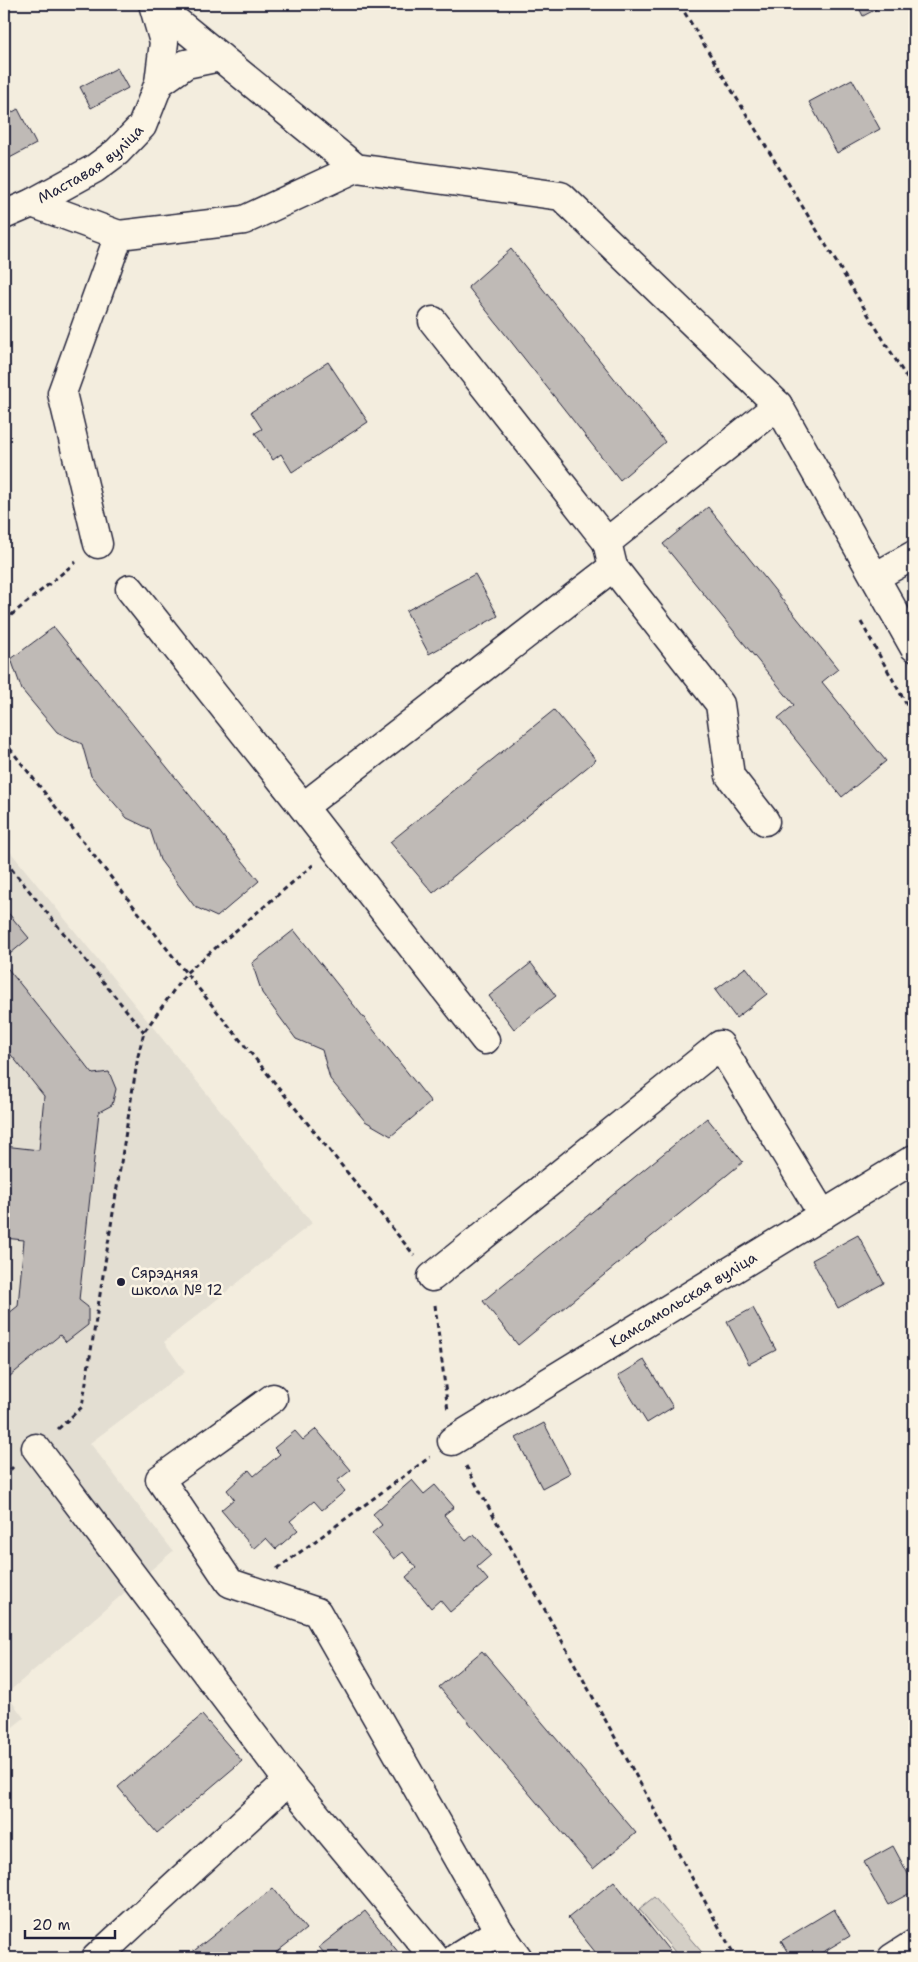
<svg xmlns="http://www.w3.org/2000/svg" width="918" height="1962" viewBox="0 0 918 1962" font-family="'Shantell Sans',sans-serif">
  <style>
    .built { fill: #e3ded2 }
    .green { fill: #d4cfc6; stroke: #7b7880 }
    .building { fill: #bfbab6; stroke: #22223b }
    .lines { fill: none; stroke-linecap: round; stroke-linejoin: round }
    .minor-casing { stroke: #22223b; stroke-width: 31 }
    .path { stroke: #22223b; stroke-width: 3; stroke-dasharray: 5 4; stroke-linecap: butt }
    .minor { stroke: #fcf5e5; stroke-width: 28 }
    .poi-dot { fill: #22223b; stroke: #fcf5e5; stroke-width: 2 }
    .labels { text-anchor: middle; stroke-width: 5; stroke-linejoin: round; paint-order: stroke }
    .street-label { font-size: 15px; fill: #22223b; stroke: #fcf5e5 }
    .poi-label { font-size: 15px; fill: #22223b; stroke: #fcf5e5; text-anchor: start }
  </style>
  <rect width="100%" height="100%" fill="#f3edde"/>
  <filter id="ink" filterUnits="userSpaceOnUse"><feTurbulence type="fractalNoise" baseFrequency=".02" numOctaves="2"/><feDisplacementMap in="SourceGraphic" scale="10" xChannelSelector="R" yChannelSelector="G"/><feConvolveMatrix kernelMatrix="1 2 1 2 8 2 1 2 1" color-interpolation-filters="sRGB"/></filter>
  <g filter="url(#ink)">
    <polygon class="built" points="4,844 312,1223 164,1342 185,1372 90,1443 173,1551 6,1694 24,1718 4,1734"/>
    <polygon class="green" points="654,1897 707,1958 680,1958 639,1909"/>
    <g class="building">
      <polygon points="857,4 886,4 863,16"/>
      <polygon points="117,68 128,88 91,108 80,87"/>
      <polygon points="852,79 880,129 837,153 809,102"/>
      <polygon points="18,109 36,144 4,161 4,117"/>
      <polygon points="511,249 665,442 620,480 468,287"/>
      <polygon points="328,362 368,422 292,472 281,454 273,460 255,433 262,429 251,412"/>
      <polygon points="708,507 838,669 822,682 886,761 842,797 778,718 794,705 663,544"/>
      <polygon points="475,574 498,616 429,654 406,611"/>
      <polygon points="54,627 259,881 217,917 195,907 160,860 150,829 127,818 91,776 82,744 57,732 22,690 11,659"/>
      <polygon points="554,710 596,760 433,893 390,842"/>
      <polygon points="4,908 29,938 4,959"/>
      <polygon points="294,930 431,1102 391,1136 365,1121 330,1079 322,1050 296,1039 262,993 252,963"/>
      <polygon points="531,963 556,996 514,1029 489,996"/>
      <polygon points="4,964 93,1074 109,1072 116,1089 112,1105 99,1112 79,1300 88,1307 88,1325 66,1342 60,1335 4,1381 4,1317 18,1306 24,1240 4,1238 4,1146 39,1150 44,1096 4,1046"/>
      <polygon points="746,967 767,994 736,1018 715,990"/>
      <polygon points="707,1118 743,1162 518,1345 483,1301"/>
      <polygon points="858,1235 884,1283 838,1308 812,1260"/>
      <polygon points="753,1308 776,1350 749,1364 727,1322"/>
      <polygon points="644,1360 673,1407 647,1423 618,1376"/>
      <polygon points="544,1423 570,1473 542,1488 516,1438"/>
      <polygon points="316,1429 351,1470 337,1481 345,1491 322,1510 314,1501 290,1521 298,1530 276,1549 266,1538 254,1549 221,1510 234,1499 227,1490 249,1470 254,1476 280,1454 274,1448 295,1431 303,1440"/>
      <polygon points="412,1480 424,1494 435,1485 454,1507 444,1515 466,1541 474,1534 491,1555 477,1567 488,1580 450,1612 440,1600 431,1608 406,1577 416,1568 403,1552 394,1559 372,1533 382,1525 373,1514"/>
      <polygon points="482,1651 636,1833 593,1869 439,1687"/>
      <polygon points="202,1715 242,1761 157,1833 118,1787"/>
      <polygon points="893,1846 914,1885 914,1891 888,1905 864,1862"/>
      <polygon points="614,1881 675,1958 600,1958 568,1918"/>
      <polygon points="273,1888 306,1929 269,1958 185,1958"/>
      <polygon points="834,1909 850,1936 813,1958 791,1958 781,1941"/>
      <polygon points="365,1911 403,1958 328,1958 319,1947"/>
    </g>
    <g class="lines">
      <defs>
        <g id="minor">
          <polyline points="155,4 356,168 561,196 778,405 914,647"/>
          <polyline points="159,83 186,64 220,57"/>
          <polyline points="32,203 119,235"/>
          <path id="s1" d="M4 215 32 203 94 169 117 152 142 126 159 83 164 42 153 4"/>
          <polyline points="433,321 607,542"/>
          <polyline points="98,544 62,393 119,235 244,220 356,168"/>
          <polyline points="613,567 720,704 730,776 765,821"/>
          <polyline points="875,577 914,555"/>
          <polyline points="130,589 303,807 485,1040"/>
          <polyline points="303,807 613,567 607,542 778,405"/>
          <polyline points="432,1277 720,1045 823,1215"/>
          <polyline points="273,1398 160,1479 230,1583 317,1612 499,1931 456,1958"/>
          <path id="s2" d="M452 1441 914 1159"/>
          <polyline points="36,1448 288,1781"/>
          <polyline points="499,1931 518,1958"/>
          <polyline points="96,1958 288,1781 435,1958"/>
          <polyline points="892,1958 914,1944"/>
        </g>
      </defs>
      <use href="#minor" class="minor-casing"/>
      <g class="path">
        <polyline points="680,5 914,390"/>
        <polyline points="4,621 76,562"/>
        <polyline points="861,622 914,718"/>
        <polyline points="4,741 186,973 414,1255"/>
        <polyline points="4,863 9,866 144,1032"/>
        <polyline points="435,1305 448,1411"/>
        <polyline points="58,1429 82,1407 138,1056 144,1032 186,973 313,865"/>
        <polyline points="466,1466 736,1958"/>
        <polyline points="4,1476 13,1467"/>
        <polyline points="277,1569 430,1457"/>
      </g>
      <use href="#minor" class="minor"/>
    </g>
  </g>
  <circle class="poi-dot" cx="121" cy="1282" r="5"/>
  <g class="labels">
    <g class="street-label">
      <text dy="5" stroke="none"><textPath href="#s1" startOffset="101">Маставая вуліца</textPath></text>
      <text dy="5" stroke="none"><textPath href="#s2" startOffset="271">Камсамольская вуліца</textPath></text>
    </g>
    <g class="poi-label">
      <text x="131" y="1278">Сярэдняя<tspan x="131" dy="17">школа № 12</tspan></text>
    </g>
  </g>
  <rect width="918" height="1962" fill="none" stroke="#fcf5e5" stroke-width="20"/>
  <rect x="10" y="10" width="898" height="1942" fill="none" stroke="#22223b" stroke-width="2" filter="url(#ink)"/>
  <path d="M25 1930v8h90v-8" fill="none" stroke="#22223b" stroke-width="2.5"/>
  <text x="32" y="1930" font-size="15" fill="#22223b" stroke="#fcf5e5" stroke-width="4" paint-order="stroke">20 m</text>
</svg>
